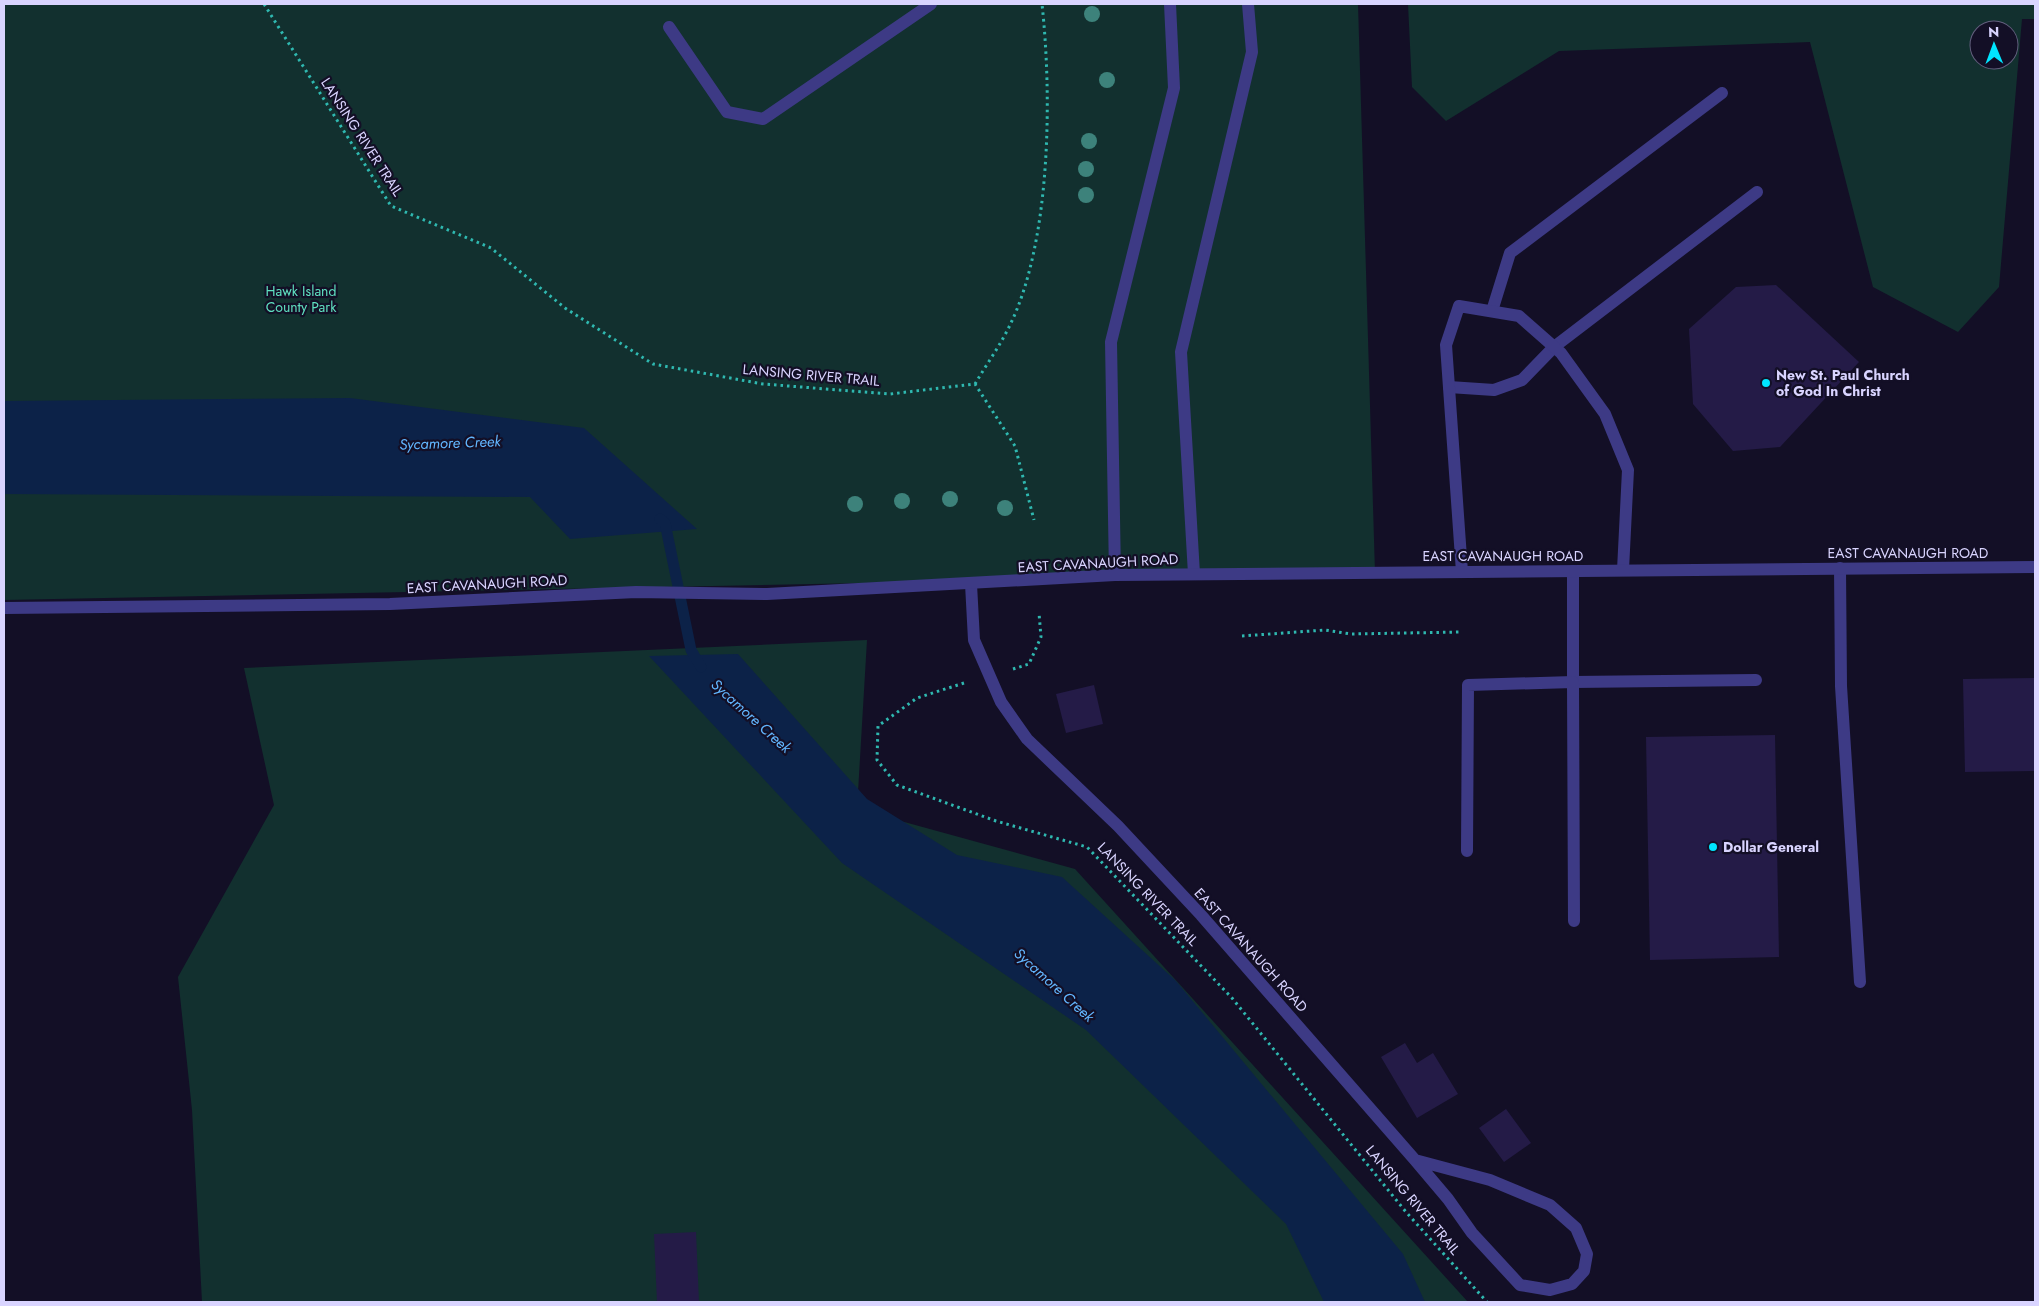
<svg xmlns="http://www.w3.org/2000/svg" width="2039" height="1306" viewBox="0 0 2039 1306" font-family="Jost,sans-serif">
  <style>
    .green { fill: #12302f; fill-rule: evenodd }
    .water { fill: #0c2248 }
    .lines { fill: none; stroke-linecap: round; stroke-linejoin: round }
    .stream { stroke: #0c2248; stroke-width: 11 }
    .building { fill: #241b47 }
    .path { stroke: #2fb8b0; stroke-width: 3; stroke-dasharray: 2.5 4; stroke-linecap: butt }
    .service { stroke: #3d3a85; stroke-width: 12 }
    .minor { stroke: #3d3a85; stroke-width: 12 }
    .tertiary { stroke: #3d3a85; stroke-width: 12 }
    .tree { fill: #3d827b }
    .poi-dot { fill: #00e5ff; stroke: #130f26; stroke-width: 2 }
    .labels { text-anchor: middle; stroke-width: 4.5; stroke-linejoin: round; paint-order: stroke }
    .street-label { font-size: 14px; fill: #d9d4ff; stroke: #130f26 }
    .park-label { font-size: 14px; fill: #5fe0c0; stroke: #130f26 }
    .poi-label { font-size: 14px; font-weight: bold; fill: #d9d4ff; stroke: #130f26; text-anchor: start }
    .water-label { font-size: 15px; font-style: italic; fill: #62b6ff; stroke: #130f26 }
  </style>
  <rect width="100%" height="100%" fill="#130f26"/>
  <g class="green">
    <polygon points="4,4 1358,4 1375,573 4,600"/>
    <path d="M1408 4H2035V19H2022L1999 287 1958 332 1873 287 1810 42 1559 51 1446 121 1412 87ZM1979 30H2009V60H1979Z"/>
    <polygon points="867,640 857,809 1075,869 1468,1302 202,1302 192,1110 178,977 274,805 244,668"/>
  </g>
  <g class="water">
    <polygon points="350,398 584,428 697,529 570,539 530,497 4,494 4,401"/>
    <polygon points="738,654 867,799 957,855 1062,877 1176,981 1403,1254 1425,1302 1324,1302 1286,1224 1086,1030 842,863 649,656"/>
  </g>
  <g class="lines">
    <polyline class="stream" points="660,519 665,523 691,650 701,667"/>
  </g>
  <g class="building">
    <polygon points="1776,285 1859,362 1780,447 1733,451 1693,404 1689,329 1736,287"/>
    <polygon points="2035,678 2035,771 1965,772 1963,679"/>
    <polygon points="1094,685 1103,724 1066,733 1056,694"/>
    <polygon points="1775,735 1779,957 1650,960 1646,737"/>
    <polygon points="1405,1043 1417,1063 1433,1053 1458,1094 1417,1118 1381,1057"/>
    <polygon points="1506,1109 1531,1143 1504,1162 1479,1128"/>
    <polygon points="696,1232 699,1302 657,1302 654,1234"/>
  </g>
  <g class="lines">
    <g class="path">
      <polyline points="264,4 391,206 491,248 565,308 653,364 763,384 890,394 975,384 1015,446 1034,520"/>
      <path d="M975 384C986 365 1000 346 1010 325 1051 241 1052 96 1042 4"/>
      <polyline points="1242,636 1325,630 1351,634 1461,632"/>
      <polyline points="1013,669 1029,664 1041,637 1039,613"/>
      <polyline points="964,683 917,698 878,726 877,760 897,785 996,821 1087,847 1232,998 1406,1212 1487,1302"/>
    </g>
    <g class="service">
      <polyline points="669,27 727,112 763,119 931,4"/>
      <polyline points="1492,311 1510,253 1722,93"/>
      <polyline points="1449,387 1494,390 1522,380 1554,347 1757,192"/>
      <polyline points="1840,568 1841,686 1860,982"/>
      <polyline points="1573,571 1573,682 1756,680"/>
      <polyline points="1462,572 1446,345 1459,306 1519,316 1561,353 1605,414 1628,470 1623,570"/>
      <polyline points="1194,574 1181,352 1252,52 1248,4"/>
      <polyline points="1115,575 1111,342 1174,88 1170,4"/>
      <polyline points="1467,851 1468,685 1573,682 1574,921"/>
    </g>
    <polyline class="minor" points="971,584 974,640 1001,702 1027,739 1118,826 1201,915 1415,1160 1448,1199 1472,1233 1520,1285 1550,1290 1572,1284 1584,1271 1587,1254 1576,1228 1550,1205 1490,1180 1415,1160"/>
    <polyline class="tertiary" points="4,608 390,604 636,592 767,594 1115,575 2035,567"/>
  </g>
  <g class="tree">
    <circle cx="1092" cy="14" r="8"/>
    <circle cx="1107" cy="80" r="8"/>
    <circle cx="1089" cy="141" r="8"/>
    <circle cx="1086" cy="169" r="8"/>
    <circle cx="1086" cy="195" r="8"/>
    <circle cx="950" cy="499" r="8"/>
    <circle cx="902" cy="501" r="8"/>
    <circle cx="855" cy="504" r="8"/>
    <circle cx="1005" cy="508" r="8"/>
  </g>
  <g class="poi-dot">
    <circle cx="1766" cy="383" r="5"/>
    <circle cx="1713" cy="847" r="5"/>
  </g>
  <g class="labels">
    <g class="street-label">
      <text transform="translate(362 137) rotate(57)" y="5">LANSING RIVER TRAIL</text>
      <text transform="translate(811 375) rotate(5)" y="5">LANSING RIVER TRAIL</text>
      <text x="1908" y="558">EAST CAVANAUGH ROAD</text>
      <text x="1503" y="561">EAST CAVANAUGH ROAD</text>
      <text transform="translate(1098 563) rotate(-3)" y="5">EAST CAVANAUGH ROAD</text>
      <text transform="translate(487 584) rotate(-3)" y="5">EAST CAVANAUGH ROAD</text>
      <text transform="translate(1148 894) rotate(46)" y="5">LANSING RIVER TRAIL</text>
      <text transform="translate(1251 950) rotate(48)" y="5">EAST CAVANAUGH ROAD</text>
      <text transform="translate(1413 1200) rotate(50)" y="5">LANSING RIVER TRAIL</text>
    </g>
    <g class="park-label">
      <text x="301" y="296">Hawk Island<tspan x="301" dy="16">County Park</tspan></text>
    </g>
    <g class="poi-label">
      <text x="1776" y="380">New St. Paul Church<tspan x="1776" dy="16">of God In Christ</tspan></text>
      <text x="1723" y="852">Dollar General</text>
    </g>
    <g class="water-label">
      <text transform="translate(450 443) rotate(-2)" y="5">Sycamore Creek</text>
      <text transform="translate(751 716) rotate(42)" y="5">Sycamore Creek</text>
      <text transform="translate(1054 985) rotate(42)" y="5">Sycamore Creek</text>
    </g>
  </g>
  <rect width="2039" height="1306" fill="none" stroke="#d9d4ff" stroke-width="10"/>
  <g transform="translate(1994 45) rotate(359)"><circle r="24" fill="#130f26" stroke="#625e7d"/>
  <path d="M0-4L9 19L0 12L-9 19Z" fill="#00e5ff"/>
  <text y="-8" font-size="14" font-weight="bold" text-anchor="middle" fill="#d9d4ff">N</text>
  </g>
</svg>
